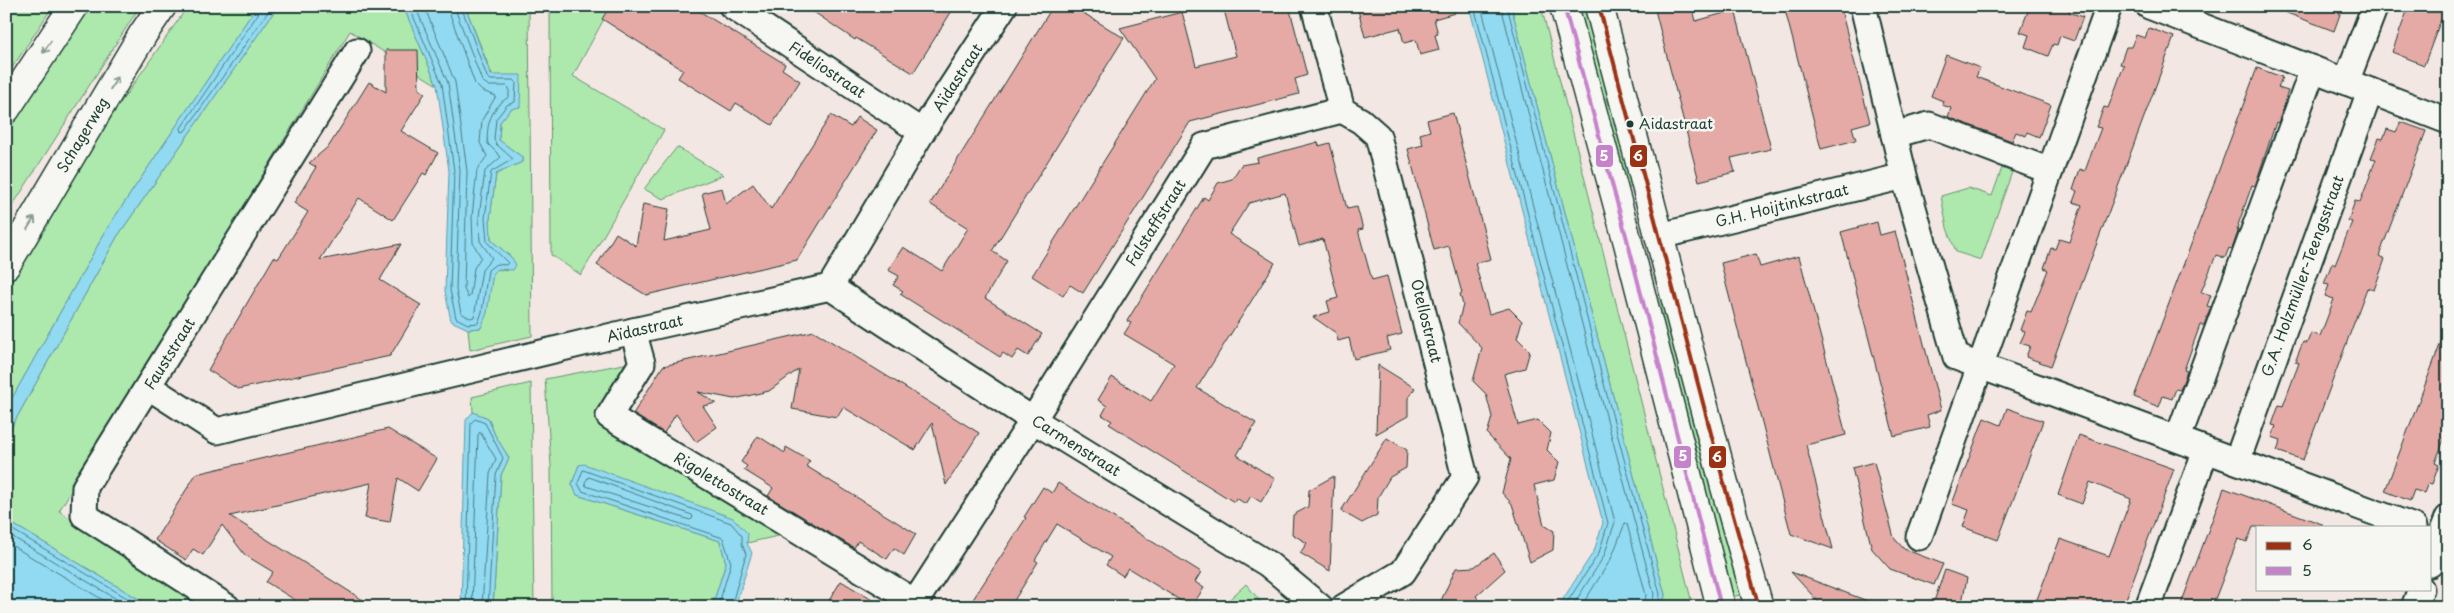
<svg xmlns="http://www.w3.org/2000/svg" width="2454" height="613" viewBox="0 0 2454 613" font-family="'Playpen Sans',sans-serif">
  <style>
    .green { fill: #ade8ad; stroke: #669270 }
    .water { fill: #91daf2; stroke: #639ba6 }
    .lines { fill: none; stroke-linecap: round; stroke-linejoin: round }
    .shore { stroke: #4d7c80; stroke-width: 1 }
    .building { fill: #e5aaa6; stroke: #1f3d34 }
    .street-casing { stroke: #1f3d34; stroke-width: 29 }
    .secondary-casing { stroke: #1f3d34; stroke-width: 31 }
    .primary-casing { stroke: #1f3d34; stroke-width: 31 }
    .street { stroke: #f6f6f2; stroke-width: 25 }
    .secondary { stroke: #f6f6f2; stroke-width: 28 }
    .primary { stroke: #f6f6f2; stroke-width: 28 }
    .bus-1-casing { stroke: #f6f6f2; stroke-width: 8 }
    .bus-2-casing { stroke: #f6f6f2; stroke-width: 8 }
    .bus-1 { stroke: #9b3214; stroke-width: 4 }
    .bus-2 { stroke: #c782cc; stroke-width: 4 }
    .oneway { stroke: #8a9a93 }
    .bus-dot { fill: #1f3d34; stroke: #f6f6f2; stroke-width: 2 }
    .labels { text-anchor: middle; stroke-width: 5; stroke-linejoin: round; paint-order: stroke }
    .bus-label { font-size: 14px; fill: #1f3d34; stroke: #f6f6f2; text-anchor: start }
    .street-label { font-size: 15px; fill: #1f3d34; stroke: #f6f6f2 }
    .line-badge { stroke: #f6f6f2; stroke-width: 2 }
    .badge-label { font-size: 14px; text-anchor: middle; font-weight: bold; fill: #fff }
  </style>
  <rect width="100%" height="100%" fill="#f3e7e3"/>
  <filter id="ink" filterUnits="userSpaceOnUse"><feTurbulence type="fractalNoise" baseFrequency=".02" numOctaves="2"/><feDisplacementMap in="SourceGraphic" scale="10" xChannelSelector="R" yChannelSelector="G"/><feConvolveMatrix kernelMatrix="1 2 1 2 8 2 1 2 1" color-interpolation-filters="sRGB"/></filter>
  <g filter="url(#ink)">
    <g class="green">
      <polygon points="6,6 53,6 6,77"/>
      <polygon points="89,6 140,6 6,216 6,135"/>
      <polygon points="188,6 257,6 108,227 6,409 6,288 114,112"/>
      <polygon points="278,6 403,6 437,85 350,31 59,511 211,607 152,607 6,520 6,437 117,237"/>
      <polygon points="465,6 529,6 532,336 470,350 468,329 481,328 493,273 498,269 506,271 512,258 491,240 490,218 496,174 522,162 522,157 499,140 500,122 511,109 492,75"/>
      <polygon points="550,6 611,6 573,76 664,130 581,275 551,255"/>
      <polygon points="1511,6 1541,6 1693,607 1662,607 1665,595"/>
      <polygon points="1573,6 1591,6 1638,185 1622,190"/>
      <polygon points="677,147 723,175 663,199 644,189"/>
      <polygon points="2002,168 2012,172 1981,260 1956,252 1947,228 1941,196 1968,188 1992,196"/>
      <polygon points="1667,296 1744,594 1727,598 1650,300"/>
      <polygon points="629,363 602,417 787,534 747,543 579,465 572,484 577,495 720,541 726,563 712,607 552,607 551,466 545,379"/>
      <polygon points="531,383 534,607 493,607 501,475 509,458 495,435 488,418 473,412 472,397"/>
      <polygon points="1246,584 1265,607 1221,607"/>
    </g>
    <g class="water">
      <polygon points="257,6 278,6 117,237 6,437 6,409 108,227"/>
      <polygon points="403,6 465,6 491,75 521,75 520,107 511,109 500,122 499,140 522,157 522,162 496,174 490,218 491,240 512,258 516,265 513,270 498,269 493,273 487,313 481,328 468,329 451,321 445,291 449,171 437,85"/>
      <polygon points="1469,6 1511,6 1665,595 1662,607 1558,607 1594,551 1603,523"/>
      <polygon points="473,412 488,418 495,435 509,458 501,475 493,607 461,607 466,420"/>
      <polygon points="584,464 733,518 748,534 747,543 752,553 735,607 712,607 726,563 720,541 577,495 572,484 579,465"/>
      <polygon points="6,520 152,607 6,607"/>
    </g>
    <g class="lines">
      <g class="shore">
        <polyline points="261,6 260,11 181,128 182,132 185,131 272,6"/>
        <polyline points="409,6 442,84 454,171 450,290 456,318 468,324 478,323 482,312 488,270 496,264 506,265 508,263 487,242 485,218 491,172 513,159 496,144 494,139 496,119 507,105 515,102 516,82 514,80 491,80 487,77 461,6"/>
        <path d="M415 6 448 83 460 170 456 290 461 313 470 318 474 317 482 270 492 258 480 241 479 217 485 171 501 157 488 144C485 126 492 106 509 97V88L507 86H489L482 81 454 6"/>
        <polyline points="424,6 455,82 467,171 464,289 468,298 470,296 474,268 481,257 473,243 472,217 477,170 487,156 480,143 482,120 496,96 482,91 475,84 447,6"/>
        <polyline points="1474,6 1608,523 1599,553 1564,607"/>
        <polyline points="1481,6 1615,522 1604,556 1572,607"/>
        <polyline points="1501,6 1594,371 1654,594 1651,607"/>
        <polyline points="1507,6 1600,369 1660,594 1658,607"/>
        <polygon points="589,477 692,515 693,518 690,520 586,486 585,483"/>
        <polyline points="6,526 142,607"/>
        <polyline points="6,533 130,607"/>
        <polyline points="6,542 115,607"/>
        <polyline points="466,607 471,423 475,419 485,423 503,458 496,475 488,607"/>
        <polyline points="472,607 478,435 480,432 496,459 490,474 482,607"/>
        <polyline points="718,607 731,563 723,538 582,491 578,483 583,470 731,523 742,536 742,544 746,554 731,607"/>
        <polyline points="1581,607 1611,559 1625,523 1627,524 1646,595 1644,607"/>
      </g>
    </g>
    <g class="building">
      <polygon points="610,6 691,6 785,64 782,69 800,81 772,125 736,103 731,111 678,78 683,70 602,19"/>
      <polygon points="805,6 955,6 913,73 856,38 855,40"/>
      <polygon points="1053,6 1072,6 1124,38 992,251 1007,261 985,298 1042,334 1028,356 1018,350 1012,359 1003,353 1000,357 900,294 903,291 893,285 899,276 888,270 903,247 942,271 968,228 930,204"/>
      <polygon points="1223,6 1289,6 1307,75 1295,79 1299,94 1190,122 1083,293 1070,285 1063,296 1032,276 1155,79 1120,28 1182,12 1196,66 1236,56"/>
      <polygon points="1357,6 1454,6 1455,13 1434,19 1438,34 1435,35 1439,50 1420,55 1416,40 1404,43 1400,28 1365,37"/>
      <polygon points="1654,6 1692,6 1696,21 1735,10 1771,149 1731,158 1735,172 1699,181"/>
      <polygon points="1784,6 1840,6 1870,122 1852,127 1856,140 1821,149"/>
      <polygon points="2030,6 2071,6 2069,12 2083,17 2074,41 2060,36 2057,45 2053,44 2048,56 2025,47 2029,35 2020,32"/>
      <polygon points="2274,6 2343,6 2334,31 2274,8"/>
      <polygon points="2409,6 2446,6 2424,65 2392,52"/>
      <polygon points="2149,28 2174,37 2051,366 2026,357 2030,346 2020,343 2025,332 2020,330 2027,311 2031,312 2048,270 2044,268 2051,248 2055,249 2059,239 2069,242 2082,205 2073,202 2077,191 2073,190 2080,169 2085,171 2093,149 2101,128 2096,127 2104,107 2108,108 2115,90 2124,65 2120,64 2126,47 2131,47 2136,35 2145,38"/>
      <polygon points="386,50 418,50 419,89 425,93 401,131 438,153 426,175 423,173 393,220 359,198 320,260 401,244 380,280 421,305 390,356 238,389 208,370 274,257 278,259 308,212 294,203 316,167 309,163 329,146 369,82 386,92"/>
      <polygon points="1946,55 1980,68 1976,77 2051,105 2039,137 2027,132 2026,136 2016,132 2012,141 1948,117 1951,108 1942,105 1943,101 1931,96"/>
      <polygon points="2257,68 2282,77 2278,88 2288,91 2284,102 2285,103 2278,123 2276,122 2255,186 2252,185 2237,228 2238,232 2232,249 2229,248 2225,258 2216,255 2201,292 2211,295 2207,306 2211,307 2204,325 2200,325 2184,370 2187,371 2180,390 2176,389 2172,399 2163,396 2159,407 2134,397"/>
      <polygon points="1453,113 1491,259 1475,263 1489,314 1509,308 1522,321 1517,338 1530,351 1525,368 1504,374 1518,425 1538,420 1551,433 1547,450 1559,462 1554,480 1534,485 1544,525 1554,531 1553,550 1530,562 1512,504 1502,493 1511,459 1487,434 1492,417 1486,394 1473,381 1482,348 1458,323 1463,305 1460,294 1462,293 1449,246 1434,250 1408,149 1423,145 1420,134 1430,131 1427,120"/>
      <polygon points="831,115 851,127 857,117 877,130 797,260 646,295 597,265 616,233 636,246 643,204 669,209 664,241 711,230 702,193 722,188 726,204 753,184 771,209"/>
      <polygon points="2401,122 2426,131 2379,256 2385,259 2374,290 2367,288 2303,460 2277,451 2281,440 2272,437 2276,426 2272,425 2279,405 2283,406 2299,363 2295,362 2303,342 2307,343 2311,333 2320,336 2327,318 2334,299 2325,296 2329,285 2324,284 2332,263 2335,265 2352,222 2348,221 2355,201 2360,202 2367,184 2376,159 2371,158 2379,138 2383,139 2387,129 2396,132"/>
      <polygon points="1318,142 1319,146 1330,143 1347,209 1357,207 1363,229 1358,230 1372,280 1387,276 1402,334 1387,338 1390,350 1354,359 1349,338 1338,341 1336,333 1313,317 1330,312 1327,301 1338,298 1323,239 1299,246 1285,193 1249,203 1229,234 1275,263 1197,388 1256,423 1237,455 1275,479 1261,502 1251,496 1246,504 1236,498 1234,502 1109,424 1112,421 1102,415 1107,406 1098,400 1112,377 1151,401 1174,364 1124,334 1131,323 1127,321 1204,197 1208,200 1218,183 1232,179 1241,165 1258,162 1257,158"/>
      <polygon points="1877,222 1880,235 1895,231 1941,410 1927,415 1930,427 1894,436 1841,232"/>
      <polygon points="1756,254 1760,267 1799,256 1829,369 1846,435 1806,445 1833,549 1791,534 1726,284 1721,263"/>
      <polygon points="2446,329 2448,330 2448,429 2435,463 2439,465 2432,484 2428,483 2424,493 2414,490 2410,501 2385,491"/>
      <polygon points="814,331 979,433 946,485 932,423 915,450 843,407 837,417 792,409 799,369 769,391 734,399 698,392 716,403 703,406 717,427 696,442 676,414 664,433 633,414 663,366"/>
      <polygon points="1378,365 1415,388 1408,398 1408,416 1376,434"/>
      <polygon points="2007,408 2043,421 1998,540 1963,527 1969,510 1952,504 1984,418 2001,425"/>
      <polygon points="388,429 437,459 418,491 398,478 390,522 365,518 371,483 230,516 374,607 291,607 295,600 266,582 273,572 245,555 222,525 203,555 193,549 186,560 155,540 196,474"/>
      <polygon points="2079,435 2174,469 2123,607 2034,607 2060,539 2109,556 2131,499 2090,482 2082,504 2058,495"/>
      <polygon points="758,436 785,453 786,447 810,461 806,466 916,534 904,555 894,548 887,559 858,541 854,548 768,496 773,488 744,470 747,466 741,462"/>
      <polygon points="1387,438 1407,450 1406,468 1390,477 1378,497 1377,515 1362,523 1341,511"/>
      <polygon points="1874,462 1894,538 1904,549 1943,564 1934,585 1890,569 1872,549 1852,468"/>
      <polygon points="1334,476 1330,571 1300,553 1307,543 1292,534 1293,515 1308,507 1309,490"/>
      <polygon points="1058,483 1201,572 1195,582 1204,588 1191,607 1128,568 1123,576 1106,565 1111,557 1057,524 1035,560 1038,562 1010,607 968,607 1026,518 1024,517 1043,487 1052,493"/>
      <polygon points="2224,488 2322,524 2322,527 2253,527 2247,542 2238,539 2212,607 2180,607"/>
      <polygon points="1494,553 1505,570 1476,596 1484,607 1438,607 1456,568 1474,567"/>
      <polygon points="1945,570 1967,578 1961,607 1932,607"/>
      <polygon points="1791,572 1878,605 1877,607 1823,607"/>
      <polygon points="841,581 884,607 825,607"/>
    </g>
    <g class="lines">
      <defs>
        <g id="street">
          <polyline points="732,6 922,132"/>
          <polyline points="1314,6 1342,110 1361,121 1378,136 1465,477 1403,572 1344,607"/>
          <polyline points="1863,6 1904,176 1956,357 2414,527"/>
          <polyline points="2149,6 2448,121"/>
          <polyline points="2346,82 2375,6"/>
          <polyline points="1894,135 1929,125 2050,171"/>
          <polyline points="1660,236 1904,176"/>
          <polyline points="830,287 1033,420 1268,564 1320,607"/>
          <polyline points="633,331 642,363 609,416 915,602"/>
          <polyline points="149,387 217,431 633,331 830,287 922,132 1004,6"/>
          <polyline points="2178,438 2313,69"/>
          <polyline points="2237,461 2370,91"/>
          <polyline points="1919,537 2109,6"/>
          <polyline points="2430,564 2448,518"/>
          <polyline points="227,607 84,515 85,487 357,51"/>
          <polyline points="912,607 1033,420 1204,146 1342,110"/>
          <polyline points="2148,607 2206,450"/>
          <polyline points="2414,607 2421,589"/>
        </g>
        <g id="secondary">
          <polyline points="1564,6 1628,243 1721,607"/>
          <polyline points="1599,6 1725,487 1759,607"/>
        </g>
        <g id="primary">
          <polyline points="6,109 74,6"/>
          <polyline points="6,265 143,34 162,6"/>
        </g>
      </defs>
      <use href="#street" class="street-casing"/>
      <use href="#secondary" class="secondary-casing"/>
      <use href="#primary" class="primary-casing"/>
      <use href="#street" class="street"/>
      <use href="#secondary" class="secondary"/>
      <use href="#primary" class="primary"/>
      <defs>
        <polyline id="bus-1" points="1599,6 1725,487 1759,607"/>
        <polyline id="bus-2" points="1564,6 1628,243 1721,607"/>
      </defs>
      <use href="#bus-1" class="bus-1-casing"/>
      <use href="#bus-2" class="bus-2-casing"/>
      <use href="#bus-1" class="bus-1"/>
      <use href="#bus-2" class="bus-2"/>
    </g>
    <defs><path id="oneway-shaft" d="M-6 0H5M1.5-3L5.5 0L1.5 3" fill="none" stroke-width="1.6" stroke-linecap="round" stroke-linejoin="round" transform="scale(1.25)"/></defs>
    <g class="oneway">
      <use href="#oneway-shaft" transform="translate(47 47) rotate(123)"/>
      <use href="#oneway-shaft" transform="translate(114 83) rotate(-59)"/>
      <use href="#oneway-shaft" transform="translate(31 223) rotate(-59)"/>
    </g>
  </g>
  <circle class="bus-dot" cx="1630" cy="124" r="4.5"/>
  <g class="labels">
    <g class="bus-label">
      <text x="1639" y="129">Aidastraat</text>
    </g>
    <g class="street-label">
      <text transform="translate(827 70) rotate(34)" y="5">Fideliostraat</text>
      <text transform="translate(958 78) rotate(-57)" y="5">Aïdastraat</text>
      <text transform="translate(83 135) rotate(-59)" y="5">Schagerweg</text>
      <text transform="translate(1782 206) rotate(-14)" y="5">G.H. Hoijtinkstraat</text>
      <text transform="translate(1156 223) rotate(-58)" y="5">Falstaffstraat</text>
      <text transform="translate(2303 276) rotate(-70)" y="5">G.A. Holzmüller-Teengsstraat</text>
      <text transform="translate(1426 321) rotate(76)" y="5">Otellostraat</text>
      <text transform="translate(645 329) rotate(-13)" y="5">Aïdastraat</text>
      <text transform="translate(170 354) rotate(-58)" y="5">Fauststraat</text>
      <text transform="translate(1076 446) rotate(32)" y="5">Carmenstraat</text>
      <text transform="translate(721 484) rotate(31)" y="5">Rigolettostraat</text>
    </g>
  </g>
  <g class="line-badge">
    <rect x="1595" y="144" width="19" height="24" rx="5" fill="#c782cc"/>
    <rect x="1629" y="144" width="19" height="24" rx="5" fill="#9b3214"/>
    <rect x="1673" y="445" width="19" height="24" rx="5" fill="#c782cc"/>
    <rect x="1708" y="445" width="19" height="24" rx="5" fill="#9b3214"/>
  </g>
  <g class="badge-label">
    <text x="1604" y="161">5</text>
    <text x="1638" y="161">6</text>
    <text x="1683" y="461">5</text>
    <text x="1717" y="462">6</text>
  </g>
  <rect width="2454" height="613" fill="none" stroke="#f6f6f2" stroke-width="25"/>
  <rect x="12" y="12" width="2429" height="588" fill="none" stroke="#1f3d34" stroke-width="2" filter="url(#ink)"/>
  <rect x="2256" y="526" width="175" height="65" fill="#f6f6f2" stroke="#a0aca6"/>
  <rect x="2266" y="542" width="25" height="8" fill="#9b3214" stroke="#a0aca6"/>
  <text x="2302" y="550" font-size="15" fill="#1f3d34">6</text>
  <rect x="2266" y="567" width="25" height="8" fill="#c782cc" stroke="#a0aca6"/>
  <text x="2302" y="576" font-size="15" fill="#1f3d34">5</text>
</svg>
